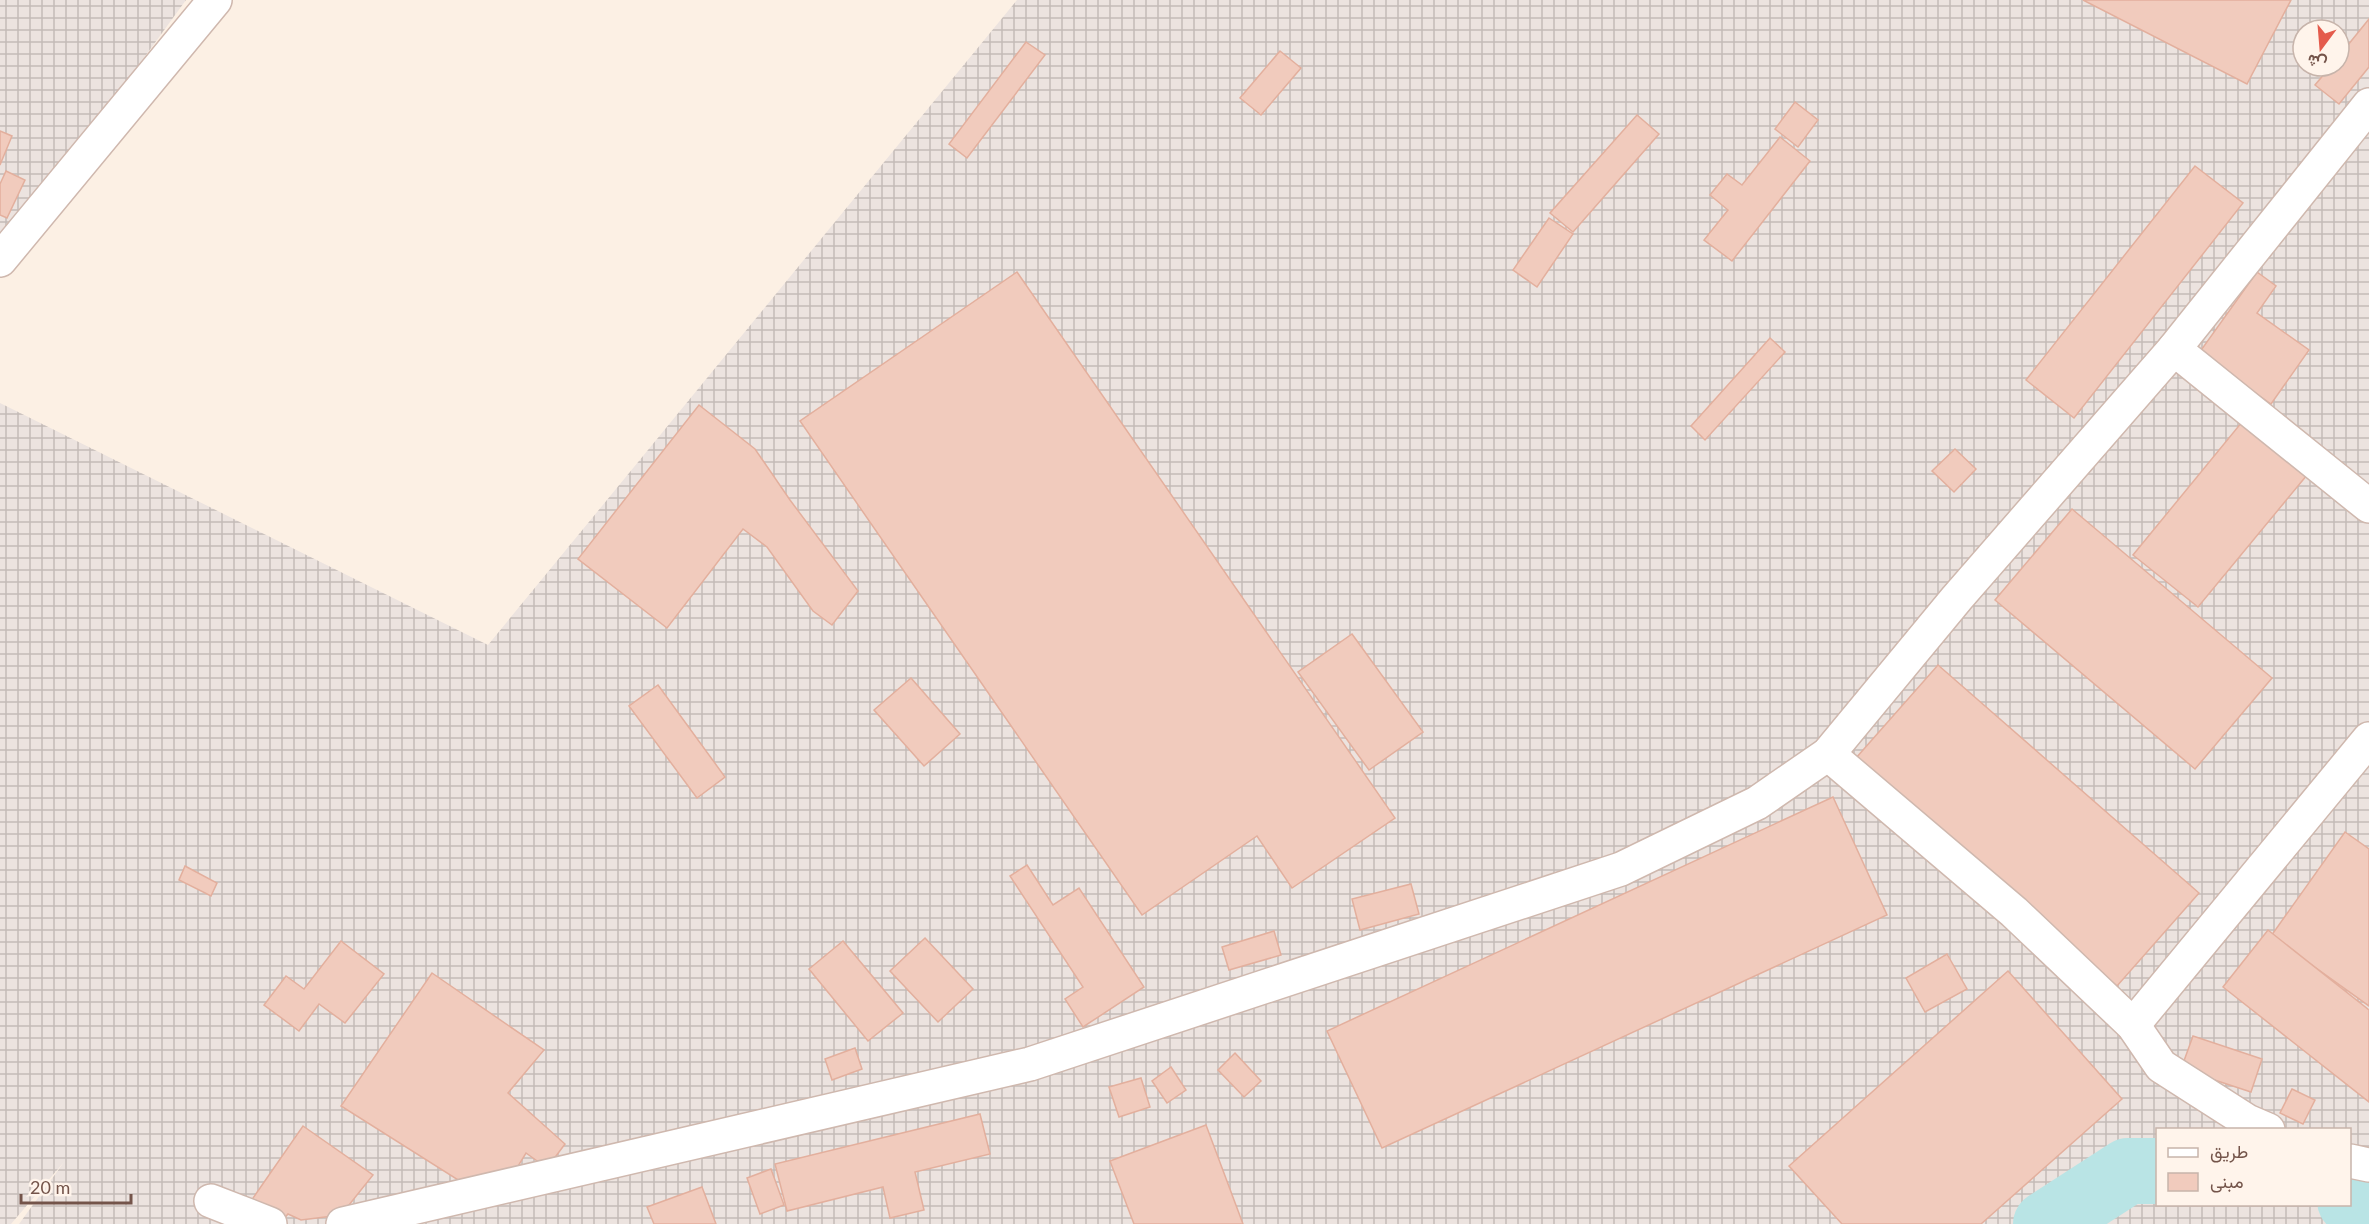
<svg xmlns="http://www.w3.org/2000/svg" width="2369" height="1224" viewBox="0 0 2369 1224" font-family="Lato,Vazirmatn,sans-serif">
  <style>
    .industrial { fill: url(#industrial-grid); fill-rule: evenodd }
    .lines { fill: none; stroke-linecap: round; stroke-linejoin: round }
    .river { stroke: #b9e4e5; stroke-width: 66 }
    .building { fill: #f1cbbd; stroke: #e3af9d; stroke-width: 1.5 }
    .street-casing { stroke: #cfb8ae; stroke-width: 36 }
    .street { stroke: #fff; stroke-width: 33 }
  </style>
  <defs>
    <pattern id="industrial-grid" width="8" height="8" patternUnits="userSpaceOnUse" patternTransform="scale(1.5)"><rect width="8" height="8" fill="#ece3df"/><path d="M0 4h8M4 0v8" fill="none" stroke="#c4bbb7"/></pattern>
  </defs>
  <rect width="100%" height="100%" fill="#fcf0e4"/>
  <g class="industrial">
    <polygon points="0,0 186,0 0,256"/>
    <path d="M1017 0H2369V1224H19L64 1162 11 1224H0V403L488 645ZM2303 30H2339V66H2303ZM2158 1130H2350V1204H2158Z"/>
  </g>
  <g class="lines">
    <g class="river">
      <polyline points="2350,1201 2369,1207"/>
      <polyline points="2046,1224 2128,1171 2158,1171"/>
    </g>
  </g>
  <g class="building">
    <polygon points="2083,0 2291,0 2247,84"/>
    <polygon points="2369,19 2369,67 2339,104 2315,85 2331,66 2339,66 2339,56"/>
    <polygon points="1026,42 1045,55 967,158 949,144"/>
    <polygon points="1280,51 1301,68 1261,115 1240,98"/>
    <polygon points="1795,102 1818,120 1798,147 1775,129"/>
    <polygon points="1637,115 1659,134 1573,232 1550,213"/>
    <polygon points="0,131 12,136 0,165"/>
    <polygon points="1780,137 1810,161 1732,261 1704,240 1728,210 1710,195 1727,174 1742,185"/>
    <polygon points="2195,166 2243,203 2074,418 2026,380"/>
    <polygon points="6,171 25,180 7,218 0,215 0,184"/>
    <polygon points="1549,218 1573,234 1537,287 1513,270"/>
    <polygon points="1017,272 1395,818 1292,888 1257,836 1142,915 800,421"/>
    <polygon points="2257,272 2276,286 2257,313 2309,350 2271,404 2199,353"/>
    <polygon points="1770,338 1785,352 1705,440 1691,426"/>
    <polygon points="699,405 755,449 790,500 858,591 832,625 813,611 767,547 743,529 667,628 578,559"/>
    <polygon points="2242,422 2307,475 2198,607 2133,555"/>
    <polygon points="1955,449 1976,469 1954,492 1932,471"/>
    <polygon points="2072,509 2272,678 2195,769 1995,600"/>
    <polygon points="1352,634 1423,732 1369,770 1298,672"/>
    <polygon points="1938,665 2199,893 2117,986 1856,758"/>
    <polygon points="911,678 960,734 924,766 874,710"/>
    <polygon points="658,685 725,777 697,798 629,706"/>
    <polygon points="1833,797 1887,915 1382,1148 1327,1031"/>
    <polygon points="2345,832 2369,849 2369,1006 2271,936"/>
    <polygon points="1027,865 1053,905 1079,888 1144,987 1083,1027 1065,999 1083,987 1010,876"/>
    <polygon points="185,866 217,883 211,896 179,880"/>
    <polygon points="1411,884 1419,914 1360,930 1352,899"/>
    <polygon points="2268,930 2369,1010 2369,1102 2223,987"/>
    <polygon points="1274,931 1281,955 1229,970 1222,947"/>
    <polygon points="925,938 973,989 938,1022 890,971"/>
    <polygon points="341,941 384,974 345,1023 319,1004 299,1031 264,1005 286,976 304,989"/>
    <polygon points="843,941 903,1013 868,1041 809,969"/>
    <polygon points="1947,954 1967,989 1925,1012 1906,978"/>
    <polygon points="2008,971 2122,1099 1981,1224 1842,1224 1789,1166"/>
    <polygon points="432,973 544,1050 508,1093 565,1144 547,1168 526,1153 512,1176 466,1185 341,1106"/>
    <polygon points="2193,1036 2262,1059 2251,1092 2181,1069"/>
    <polygon points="855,1048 862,1069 832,1080 825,1059"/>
    <polygon points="1235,1053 1261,1081 1244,1097 1218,1070"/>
    <polygon points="1171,1067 1186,1090 1167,1103 1152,1081"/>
    <polygon points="1141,1078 1150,1107 1119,1117 1109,1087"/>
    <polygon points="2292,1089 2315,1100 2303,1124 2280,1113"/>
    <polygon points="980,1114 990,1154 915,1172 924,1210 890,1218 883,1187 787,1211 775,1164"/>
    <polygon points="1206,1125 1243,1224 1134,1224 1110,1161"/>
    <polygon points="303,1126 373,1175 341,1215 301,1220 288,1214 281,1222 251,1201"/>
    <polygon points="771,1169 784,1205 760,1214 747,1178"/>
    <polygon points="702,1187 716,1224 654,1224 647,1207"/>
  </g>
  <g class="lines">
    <defs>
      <g id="street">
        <polyline points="0,260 215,0"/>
        <polyline points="2174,349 2369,506"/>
        <polyline points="1828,754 2014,912 2133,1025 2161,1066 2247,1121 2268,1130"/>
        <polyline points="2133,1025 2369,739"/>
        <polyline points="2350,1161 2369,1165"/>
        <polyline points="211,1201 270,1224"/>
        <polyline points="343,1224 1030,1064 1621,869 1757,803 1828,754 1957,598 2174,349 2369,105"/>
      </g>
    </defs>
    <use href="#street" class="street-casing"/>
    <use href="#street" class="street"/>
  </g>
  <rect x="2156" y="1128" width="195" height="78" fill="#fff4eb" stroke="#c7b4ab" stroke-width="1.5"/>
  <rect x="2168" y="1148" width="30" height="9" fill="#ffffff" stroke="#c7b4ab" stroke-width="1.5"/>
  <text x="2210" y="1158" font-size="18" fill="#74544a">طريق</text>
  <rect x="2168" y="1173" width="30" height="18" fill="#f1cbbd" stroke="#c7b4ab" stroke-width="1.5"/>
  <text x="2210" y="1188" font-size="18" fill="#74544a">مبنى</text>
  <g transform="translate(2321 48) rotate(196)"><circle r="28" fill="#fff4eb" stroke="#c7b4ab" stroke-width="1.5"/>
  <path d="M0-4.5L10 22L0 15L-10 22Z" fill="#e45b4c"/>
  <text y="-9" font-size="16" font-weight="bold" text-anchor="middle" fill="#74544a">ش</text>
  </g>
  <path d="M21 1194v9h110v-9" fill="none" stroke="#74544a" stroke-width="3"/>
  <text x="30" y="1194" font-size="18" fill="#74544a" stroke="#fff4eb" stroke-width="4.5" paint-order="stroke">20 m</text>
</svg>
